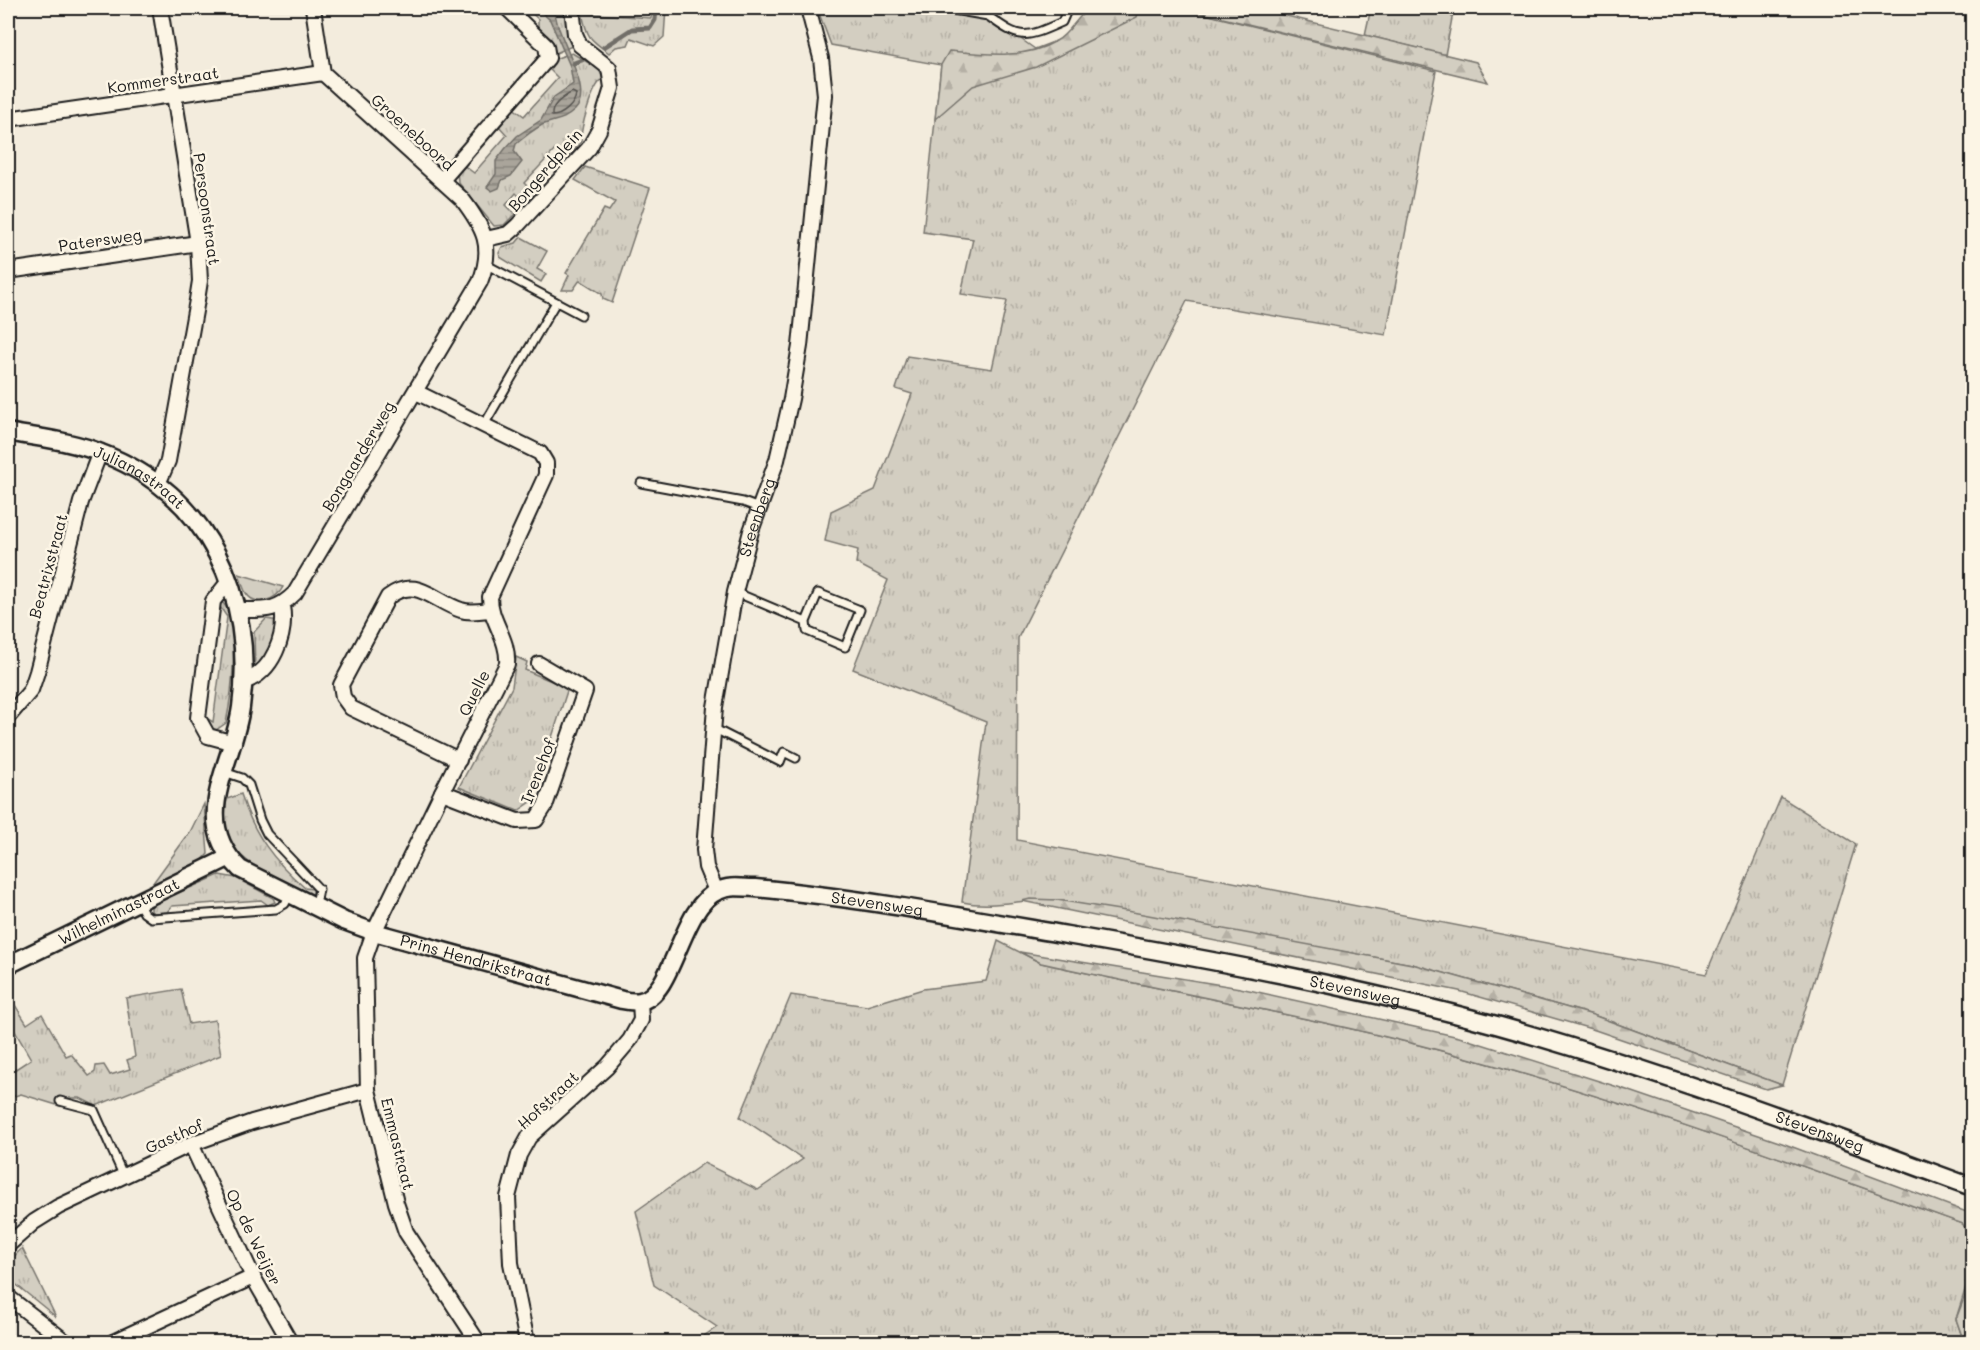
<svg xmlns="http://www.w3.org/2000/svg" width="1980" height="1350" viewBox="0 0 1980 1350" font-family="Mali,sans-serif">
  <style>
    .grass { fill: url(#grass-tufts); stroke: #78756e; stroke-width: 1.5 }
    .forest { fill: url(#forest-firs); stroke: #78756e; stroke-width: 1.5 }
    .water { fill: url(#water-rules); stroke: #716e68; stroke-width: 1.5 }
    .lines { fill: none; stroke-linecap: round; stroke-linejoin: round }
    .shore { stroke: #55534f; stroke-width: 1.5 }
    .stream { stroke: #716e68; stroke-width: 5 }
    .service-casing { stroke: #1c1c1c; stroke-width: 11 }
    .minor-casing { stroke: #1c1c1c; stroke-width: 18 }
    .tertiary-casing { stroke: #1c1c1c; stroke-width: 21 }
    .service { stroke: #fcf5e5; stroke-width: 7 }
    .minor { stroke: #fcf5e5; stroke-width: 14 }
    .tertiary { stroke: #fcf5e5; stroke-width: 16 }
    .labels { text-anchor: middle; stroke-width: 5; stroke-linejoin: round; paint-order: stroke }
    .street-label { font-size: 16px; fill: #1c1c1c; stroke: #fcf5e5 }
  </style>
  <defs>
    <pattern id="grass-tufts" width="24" height="20" patternUnits="userSpaceOnUse" patternTransform="scale(1.5)"><rect width="24" height="20" fill="#d3cec1"/><path d="M3 7l-1-3M5 7V3M7 7l1-3M15 17l-1-3M17 17v-4M19 17l1-3" fill="none" stroke="#b5b0a5"/></pattern>
    <pattern id="forest-firs" width="22" height="20" patternUnits="userSpaceOnUse" patternTransform="scale(1.5)"><rect width="22" height="20" fill="#d3cec1"/><path d="M5 1l3.5 6h-7zM16 11l3.5 6h-7z" fill="#b5b0a5"/></pattern>
    <pattern id="water-rules" width="6" height="5" patternUnits="userSpaceOnUse" patternTransform="scale(1.5)"><rect width="6" height="5" fill="#aaa59b"/><path d="M0 2.5h6" fill="none" stroke="#8a867e"/></pattern>
  </defs>
  <rect width="100%" height="100%" fill="#f3ecdd"/>
  <filter id="ink" filterUnits="userSpaceOnUse"><feTurbulence type="fractalNoise" baseFrequency=".0167" numOctaves="2"/><feDisplacementMap in="SourceGraphic" scale="12" xChannelSelector="R" yChannelSelector="G"/><feConvolveMatrix kernelMatrix="1 2 1 2 8 2 1 2 1" color-interpolation-filters="sRGB"/></filter>
  <g filter="url(#ink)">
    <g class="grass">
      <polygon points="526,8 565,8 572,46 556,53 550,38 538,28 538,19"/>
      <path d="M652 8H666L664 37 654 46 631 38 628 45 616 47 609 53C589 39 587 37 582 13L651 18Z"/>
      <path d="M817 8 980 10 1035 49 1077 33 1123 8H1180L1436 71 1386 335 1187 301 1018 638 1017 840 1706 974 1781 797 1856 844 1782 1085 1593 1015 1412 964 1057 900C1025 898 993 909 962 902L986 722 853 669 888 580 856 563 858 550 825 541 831 511 875 490 912 394 896 389 907 356 992 369 1007 301 961 294 973 239 923 232 941 65 831 45Z"/>
      <polygon points="1371,8 1454,8 1445,55 1365,35"/>
      <path d="M572 53 599 69 603 79C592 85 580 130 581 142L565 160 555 150 524 183 534 193 526 203 516 193 506 205 515 214 504 225 494 226 458 182 457 171 463 165 474 173 507 135 498 125 513 108 524 116 558 78 548 68 554 59Z"/>
      <polygon points="585,167 650,188 612,303 603,299 602,294 580,280 573,290 562,290 569,275 566,273 604,209 609,211 615,202 575,180"/>
      <polygon points="521,237 547,251 537,269 546,274 541,282 500,257 499,253 502,247 516,243"/>
      <path d="M239 574 283 587C277 600 255 608 246 593 243 588 241 580 239 574Z"/>
      <path d="M222 602C242 620 231 699 226 723L216 730 210 728 203 716 213 722 227 617 218 604Z"/>
      <polygon points="266,619 279,621 279,626 262,668 255,672 254,632"/>
      <polygon points="516,657 527,662 525,670 568,688 531,802 518,811 459,787 512,687"/>
      <path d="M241 794C254 835 273 860 305 888L313 889V895C303 894 292 887 283 882 247 864 216 846 227 799Z"/>
      <polygon points="204,804 208,854 197,866 150,887 190,832"/>
      <polygon points="219,875 236,878 273,898 275,902 268,905 261,900 172,906 167,912 154,913 151,911 151,905"/>
      <path d="M998 941 1041 963C1175 993 1312 1017 1446 1052 1621 1099 1793 1162 1963 1224 1980 1260 1966 1284 1956 1319L1964 1342H695L717 1327 654 1285 636 1211 704 1163 758 1190 803 1159 740 1117 791 995 867 1006 923 989 986 981Z"/>
      <polygon points="181,989 189,1024 215,1020 221,1055 96,1106 80,1098 57,1098 60,1106 21,1094 8,1098 8,1074 31,1059 8,1019 8,994 27,1024 42,1014 66,1056 71,1054 89,1076 95,1072 96,1066 104,1065 110,1075 130,1069 127,1060 135,1057 126,998"/>
      <polygon points="22,1248 56,1317 8,1278 8,1263"/>
    </g>
    <g class="forest">
      <path d="M1089 8H1139L1137 17 1036 67 973 86 935 119 941 65 949 51C983 54 1025 60 1056 41 1069 34 1077 17 1089 8Z"/>
      <polygon points="1181,8 1254,8 1476,62 1488,82"/>
      <polygon points="1030,899 1057,900 1132,912 1412,964 1593,1015 1782,1085 1766,1089 1595,1030 1459,991 1022,901"/>
      <path d="M1020 952 1240 988 1459 1037 1621 1088 1782 1143 1972 1214V1241L1963 1224C1792 1162 1621 1099 1446 1052 1312 1017 1175 993 1041 963Z"/>
      <polygon points="1972,1278 1972,1322 1964,1342 1956,1319"/>
    </g>
    <path class="water" d="M537 8H555C553 34 596 90 575 110 562 122 556 119 542 125 533 130 524 137 516 144L514 151 522 162 511 176 502 180 499 188 492 191 487 187 496 174V161L505 149 517 136 541 120 554 97 573 84 570 66 550 20Z"/>
    <g class="lines">
      <path class="shore" d="M572 92 576 94C575 105 562 116 552 116 551 104 563 98 572 92Z"/>
      <g class="stream">
        <polyline points="604,47 632,29 650,28 655,20 656,8"/>
        <polyline points="574,63 582,60"/>
      </g>
      <defs>
        <g id="service">
          <polyline points="942,8 988,16 992,8"/>
          <path d="M988 16C1021 40 1024 39 1062 22L1068 8"/>
          <polyline points="487,265 581,315"/>
          <polyline points="484,425 556,302"/>
          <polyline points="641,483 743,502 759,508"/>
          <polyline points="735,592 806,622 807,631 845,647 860,610 818,593 806,622"/>
          <polyline points="713,728 780,762 784,752 796,758"/>
          <polyline points="224,772 242,778 249,785 260,820 267,834 319,889 316,905"/>
          <polyline points="138,902 144,913 151,918 276,909 285,904 289,896"/>
          <polyline points="60,1101 94,1110 124,1177"/>
        </g>
        <g id="minor">
          <polyline points="8,119 323,73"/>
          <polyline points="442,180 548,58 546,46 507,8"/>
          <polyline points="486,239 508,234 517,226 589,148 599,130 612,88 609,68 580,45 575,34 572,8"/>
          <polyline points="8,271 198,243"/>
          <path d="M416 392 540 453 546 463V475L490 597C490 622 509 638 507 664L442 792 374 932 365 958 368 1090 396 1203 406 1232 478 1342"/>
          <polyline points="158,484 168,461 197,300 200,281 198,243 160,8"/>
          <polyline points="229,581 213,601 198,718 208,736 234,743"/>
          <path d="M239 610C265 610 276 612 295 593L480 282C494 246 484 228 462 199L323 73 313 8"/>
          <path d="M243 682C273 673 287 635 282 606"/>
          <polyline points="8,717 31,690 37,672 81,502 100,452"/>
          <path d="M459 760 351 708 343 697 341 685 388 597C416 575 433 601 461 610 469 613 481 611 490 610"/>
          <polyline points="442,792 517,821 536,820 545,806 585,691 539,664"/>
          <path id="s1" d="M716 891 706 867 704 850 715 707 735 592 751 531 777 460 791 399 800 346 825 95 821 58 808 8"/>
          <polyline points="191,1144 253,1277 290,1342"/>
          <polyline points="8,1245 34,1222 58,1207 191,1144 252,1122 368,1090"/>
          <polyline points="8,1297 66,1342"/>
          <polyline points="113,1342 253,1277"/>
          <polyline points="527,1342 511,1263 508,1197 519,1155 529,1137 607,1067 630,1040 641,1020 640,1001"/>
        </g>
        <g id="tertiary">
          <path id="s2" d="M8 432C38 438 72 441 101 453 208 493 256 597 241 707 233 766 189 818 240 869L344 921 374 932 622 1000C627 1001 635 1002 640 1001 674 996 680 907 718 891 730 885 742 888 755 888 860 898 963 917 1067 935 1213 960 1358 987 1500 1026 1660 1071 1817 1130 1972 1187"/>
          <path id="s3" d="M8 965 228 858"/>
        </g>
      </defs>
      <use href="#service" class="service-casing"/>
      <use href="#minor" class="minor-casing"/>
      <use href="#tertiary" class="tertiary-casing"/>
      <use href="#service" class="service"/>
      <use href="#minor" class="minor"/>
      <use href="#tertiary" class="tertiary"/>
    </g>
  </g>
  <g class="labels">
    <g class="street-label">
      <text transform="translate(163 80) rotate(-8)" y="6">Kommerstraat</text>
      <text transform="translate(413 132) rotate(42)" y="6">Groeneboord</text>
      <text transform="translate(545 170) rotate(-49)" y="6">Bongerdplein</text>
      <text transform="translate(207 209) rotate(82)" y="6">Persoonstraat</text>
      <text transform="translate(100 240) rotate(-8)" y="6">Patersweg</text>
      <text transform="translate(358 456) rotate(-59)" y="6">Bongaarderweg</text>
      <text dy="6" stroke="none"><textPath href="#s2" startOffset="141">Julianastraat</textPath></text>
      <text dy="6" stroke="none"><textPath href="#s1" startOffset="381">Steenberg</textPath></text>
      <text transform="translate(48 566) rotate(-75)" y="6">Beatrixstraat</text>
      <text transform="translate(474 693) rotate(-63)" y="6">Quelle</text>
      <text transform="translate(538 771) rotate(-69)" y="6">Irenehof</text>
      <text dy="6" stroke="none"><textPath href="#s2" startOffset="1305">Stevensweg</textPath></text>
      <text dy="6" stroke="none"><textPath href="#s3" startOffset="123">Wilhelminastraat</textPath></text>
      <text dy="6" stroke="none"><textPath href="#s2" startOffset="836">Prins Hendrikstraat</textPath></text>
      <text dy="6" stroke="none"><textPath href="#s2" startOffset="1791">Stevensweg</textPath></text>
      <text transform="translate(548 1100) rotate(-43)" y="6">Hofstraat</text>
      <text dy="6" stroke="none"><textPath href="#s2" startOffset="2277">Stevensweg</textPath></text>
      <text transform="translate(174 1136) rotate(-24)" y="6">Gasthof</text>
      <text transform="translate(398 1144) rotate(76)" y="6">Emmastraat</text>
      <text transform="translate(254 1237) rotate(64)" y="6">Op de Weijer</text>
    </g>
  </g>
  <rect width="1980" height="1350" fill="none" stroke="#fcf5e5" stroke-width="30"/>
  <rect x="15" y="15" width="1950" height="1320" fill="none" stroke="#1c1c1c" stroke-width="2" filter="url(#ink)"/>
</svg>
